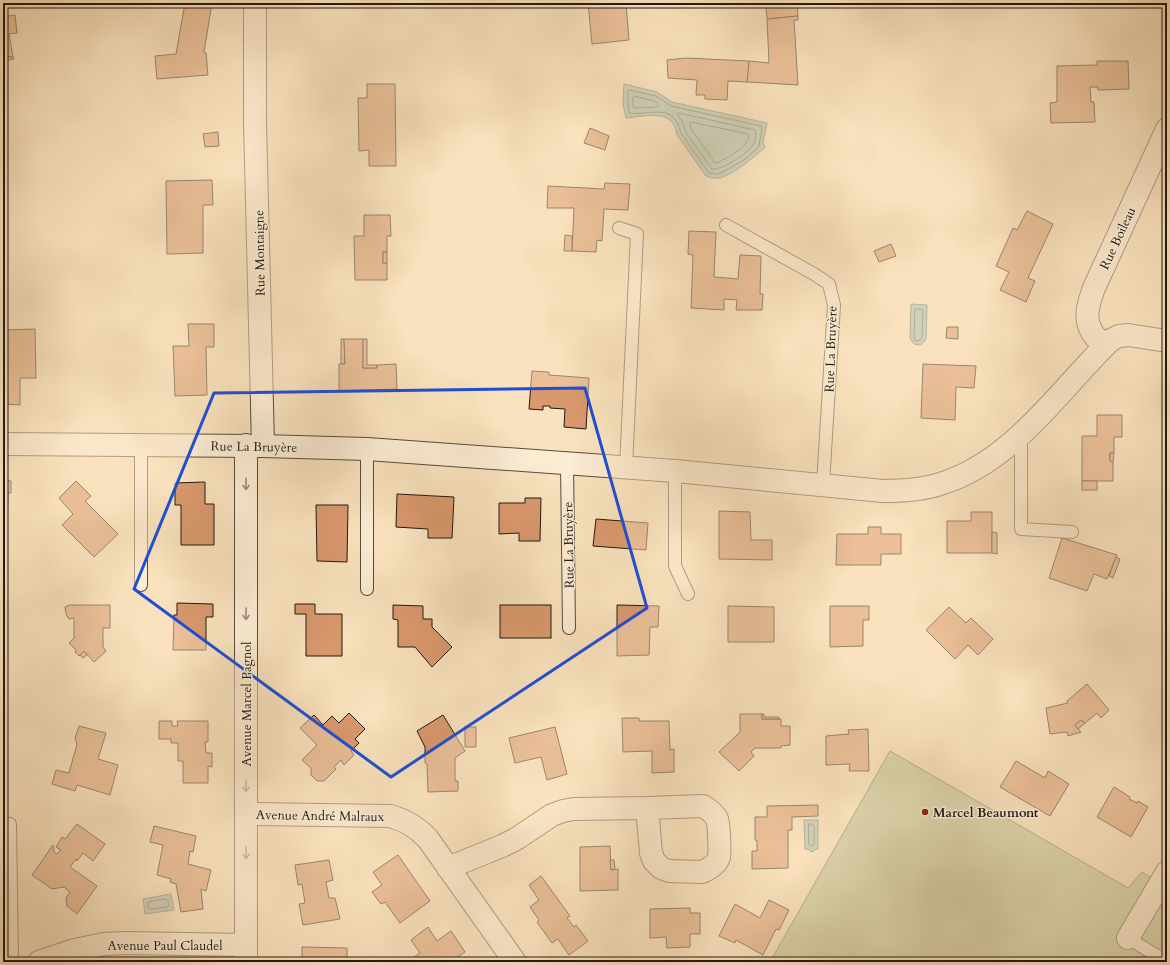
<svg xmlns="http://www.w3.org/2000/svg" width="1170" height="965" viewBox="0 0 1170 965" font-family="Cardo,serif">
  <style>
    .green { fill: #b9c495; stroke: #6e6e53 }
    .water { fill: #9ebdb2; stroke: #6d7b72 }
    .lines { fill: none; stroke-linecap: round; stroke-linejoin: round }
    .shore { stroke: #606a62; stroke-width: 1 }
    .building { fill: #d9986d; stroke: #231811 }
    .service-casing { stroke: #584a3c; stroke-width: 14 }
    .minor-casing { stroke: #584a3c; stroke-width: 24 }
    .service { stroke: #fbecd4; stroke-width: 12 }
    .minor { stroke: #fbecd4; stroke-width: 22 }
    .oneway { stroke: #9a8d7c }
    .marked { fill: none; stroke: #1d4ed8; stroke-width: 3; stroke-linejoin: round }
    .poi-dot { fill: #8f2418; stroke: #fbecd4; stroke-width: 1.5 }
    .labels { text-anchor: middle; stroke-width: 3; stroke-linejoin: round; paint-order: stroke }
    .street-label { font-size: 13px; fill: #231811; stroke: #fbecd4 }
    .poi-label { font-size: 13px; font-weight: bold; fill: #231811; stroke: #fbecd4; text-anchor: start }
  </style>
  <rect width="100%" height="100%" fill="#f9e2bd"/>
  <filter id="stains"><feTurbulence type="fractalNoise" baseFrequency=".005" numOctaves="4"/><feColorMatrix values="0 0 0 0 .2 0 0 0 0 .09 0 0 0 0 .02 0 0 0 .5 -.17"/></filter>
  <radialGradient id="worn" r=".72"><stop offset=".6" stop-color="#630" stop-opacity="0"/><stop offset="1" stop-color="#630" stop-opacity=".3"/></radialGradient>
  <polygon class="green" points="890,751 1128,888 1142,872 1167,887 1167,962 770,962"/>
  <g class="water">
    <path d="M624 84 657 92 672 102 767 123 763 143 765 147C754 157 734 175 719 178 715 179 710 177 706 176L677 135C676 130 674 123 670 120 662 112 636 117 626 118L623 105Z"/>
    <polygon points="911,304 927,305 926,339 924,342 920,345 914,344 910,338"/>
    <polygon points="804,820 818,820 818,849 816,849 813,852 810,851 808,849 805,849"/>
    <polygon points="171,894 174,910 145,914 143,899"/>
  </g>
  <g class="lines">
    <g class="shore">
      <path d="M629 90 656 96 671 106 761 126 762 128 759 146 747 158 723 172 717 174 709 173 681 133C673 101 652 116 629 113L628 104V92Z"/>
      <polygon points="635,96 654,101 658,103 658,106 657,107 634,108 633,104 633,98"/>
      <path d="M679 113 755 130C756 133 756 141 753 145 747 154 722 170 712 169L685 131 684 125 678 115Z"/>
      <path d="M691 122 748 134 749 136C747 149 729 156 719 162L715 163 691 129 690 124Z"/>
      <polygon points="917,309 922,309 923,311 922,337 920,340 917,341 915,340 914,336 915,310"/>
      <polygon points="809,824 812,824 814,826 814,844 812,846 809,844"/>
      <polygon points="166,899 168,901 169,905 168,907 150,909 148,908 148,904 149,902"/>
    </g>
  </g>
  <g class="building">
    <polygon points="185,3 212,3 204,52 206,53 208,75 157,79 155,56 176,54"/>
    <polygon points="588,3 626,3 629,40 592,44"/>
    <polygon points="765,3 797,3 766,7"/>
    <polygon points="797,3 798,16 767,19 766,7"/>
    <polygon points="15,15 17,33 9,34 13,57 3,56 3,17"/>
    <polygon points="798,16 798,20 794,20 798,85 747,82 749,61 769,63 767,19"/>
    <polygon points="3,56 13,57 14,59 3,61"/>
    <polygon points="685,58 749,61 747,82 728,81 727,100 705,99 705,95 696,95 697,80 668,78 667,60"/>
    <polygon points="1097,61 1128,61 1129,89 1098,90 1098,87 1090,87 1091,102 1094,102 1095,122 1051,123 1050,103 1057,102 1057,66 1097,65"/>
    <polygon points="367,84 395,84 396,166 369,166 369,150 359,151 358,98 367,98"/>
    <polygon points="590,128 609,136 605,150 584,143"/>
    <polygon points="218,132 219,146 205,147 203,134"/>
    <polygon points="212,180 213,205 203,205 203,253 167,254 166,181"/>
    <polygon points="605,183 630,184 628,210 604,209 602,241 597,240 596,252 572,251 574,208 547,208 548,186 604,189"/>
    <polygon points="1027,211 1053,224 1028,278 1035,281 1026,302 1000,290 1009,272 996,266 1013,228 1017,230"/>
    <polygon points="364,215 390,215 391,236 387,236 387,252 383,252 383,263 387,263 387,280 355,280 354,236 364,236"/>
    <polygon points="689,231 716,232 714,277 738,279 740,255 761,256 760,294 763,294 762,310 736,310 737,300 724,299 724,310 691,308 693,255 688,254"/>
    <polygon points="565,235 572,236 572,251 564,251"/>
    <polygon points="891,244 896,256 879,262 874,251"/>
    <rect x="383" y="252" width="4" height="11"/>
    <polygon points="188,324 214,324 214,347 206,347 207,395 175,396 173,346 189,346"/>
    <polygon points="947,327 958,327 958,339 946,338"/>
    <polygon points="35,329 36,378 20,378 20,405 3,404 3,377 4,377 3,330"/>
    <polygon points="341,339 344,339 345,364 341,364"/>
    <polygon points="344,339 363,339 363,368 377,368 377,365 396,364 397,389 339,391 339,364 345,364"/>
    <polygon points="363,339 367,339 367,365 377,365 377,368 363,368"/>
    <polygon points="923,364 976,366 974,388 956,387 955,420 921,418"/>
    <polygon points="532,371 549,372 549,375 589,378 586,429 564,427 565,409 550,408 550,406 543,406 543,410 529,409"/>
    <polygon points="1097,415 1122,415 1122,437 1114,437 1114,453 1110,453 1110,461 1113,462 1113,481 1082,481 1082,436 1097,436"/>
    <polygon points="1110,453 1114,453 1113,462 1110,461"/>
    <polygon points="3,479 8,480 8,481 11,481 11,493 8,493 7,530 3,530"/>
    <polygon points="76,481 91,496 85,501 118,534 94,557 62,525 73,514 59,498"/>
    <rect x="1082" y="481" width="15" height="9"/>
    <polygon points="205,482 205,504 214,504 214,545 181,545 181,505 175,505 175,483"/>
    <polygon points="397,494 454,497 452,538 428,538 428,529 396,527"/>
    <polygon points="525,498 541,498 540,541 519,541 519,533 499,534 499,503 525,503"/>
    <polygon points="316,505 348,505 347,562 317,561"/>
    <polygon points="719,511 750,512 751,540 772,540 772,560 719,559"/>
    <polygon points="971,512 992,512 992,553 947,553 947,521 971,521"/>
    <polygon points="596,519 648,523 646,550 593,546"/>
    <polygon points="868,527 881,527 881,534 901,534 901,554 881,554 881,565 836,565 837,534 868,534"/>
    <polygon points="992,532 997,533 997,554 992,553"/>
    <polygon points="1062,538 1117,555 1107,579 1094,574 1087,591 1049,578"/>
    <polygon points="1116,557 1120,559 1113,578 1109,576"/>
    <polygon points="177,603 213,604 213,617 206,617 206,650 173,650 174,615 177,615"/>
    <polygon points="295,604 315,604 315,614 342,614 342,656 306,656 306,614 295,614"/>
    <polygon points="70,605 110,605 110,628 103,628 103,647 106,651 94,662 84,651 79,656 75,652 76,650 69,643 74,638 74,618 69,619 66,614 65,607"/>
    <polygon points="393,605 423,606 423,619 432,619 432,627 452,647 432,667 415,647 398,647 398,620 393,619"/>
    <rect x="500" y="605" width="51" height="33"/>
    <polygon points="617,605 659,606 658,627 650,627 649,655 617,656"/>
    <polygon points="728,606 774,607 774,642 728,642"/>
    <polygon points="830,606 869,606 869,620 863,620 863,646 830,647"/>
    <polygon points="949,607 966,623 971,618 993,639 978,655 968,645 955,659 926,630"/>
    <rect x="3" y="621" width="2" height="21"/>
    <polygon points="84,651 87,655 83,658 80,655"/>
    <polygon points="3,657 5,657 4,672 3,672"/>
    <polygon points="1087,684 1109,710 1101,718 1097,713 1085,723 1081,720 1075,725 1081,732 1068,736 1067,732 1050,734 1046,708 1068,703 1067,701"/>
    <polygon points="349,713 365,729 355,739 359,743 351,751 354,755 344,765 341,760 334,767 336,769 324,781 317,781 311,775 311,768 302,760 317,745 300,728 314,715 323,725 332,716 339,723"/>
    <polygon points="740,714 762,714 762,719 781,719 781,726 790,726 790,745 781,746 781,748 755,748 751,752 754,756 739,771 719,752 740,732"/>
    <polygon points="762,714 764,714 764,717 779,717 779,719 762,719"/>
    <polygon points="443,715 465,751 455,758 455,781 458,781 458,791 428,792 427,764 425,763 425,747 417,731"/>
    <polygon points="622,718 639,718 639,721 669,721 670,750 674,749 674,772 652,773 652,751 623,752"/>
    <polygon points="1081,720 1085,723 1078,729 1075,725"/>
    <polygon points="159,721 172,721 172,726 178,726 177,721 208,721 208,742 205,742 206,753 212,753 212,767 208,766 208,783 183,783 183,761 178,761 178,743 171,743 171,739 159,739"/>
    <polygon points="79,726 106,733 98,759 118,765 110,795 77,785 75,791 52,784 56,770 69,773 77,744 75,738"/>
    <rect x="465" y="727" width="11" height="20"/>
    <polygon points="555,727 567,774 547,780 541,757 515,763 509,738"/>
    <polygon points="868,729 869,771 849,771 850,764 826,765 826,736 849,734 848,730"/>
    <polygon points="1016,761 1045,778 1048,771 1069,784 1050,816 1000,787"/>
    <polygon points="1114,787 1130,797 1129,799 1137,803 1138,801 1148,807 1131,837 1097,817"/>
    <polygon points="818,805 818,816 792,817 792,830 788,830 788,868 752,869 752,851 757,851 757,841 755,840 755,817 767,817 767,806"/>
    <polygon points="77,824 105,844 93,861 83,853 77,861 76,859 70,867 97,886 77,914 67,906 66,898 70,892 64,887 52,889 32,875 53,845 54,852 57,854 61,850 56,847 62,837 65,839"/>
    <polygon points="154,826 196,836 193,852 190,851 188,864 211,870 206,891 201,889 203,909 181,912 176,884 170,882 171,879 157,875 163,845 150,842"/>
    <polygon points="610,846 611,870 618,869 618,890 580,891 580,847"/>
    <polygon points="398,855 430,901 400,923 385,902 381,904 372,892 382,885 373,872"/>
    <polygon points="329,860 333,880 326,882 329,898 335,898 340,919 303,925 299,904 305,903 302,884 298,885 295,865"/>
    <polygon points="610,860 614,860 615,869 611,870"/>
    <polygon points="541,876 570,916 567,918 574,927 576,925 588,941 569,955 558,939 552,943 537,922 539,920 530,907 539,900 529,885"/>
    <polygon points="769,900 789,910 779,930 776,929 763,955 736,940 735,943 719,936 735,904 760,918"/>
    <polygon points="690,908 690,913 700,913 700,934 690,934 690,947 667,948 666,937 650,938 650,909"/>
    <polygon points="428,927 437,941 451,931 465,952 450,962 407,962 420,953 411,940"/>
    <polygon points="302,947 347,948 347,958 349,959 349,962 298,962 302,959"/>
  </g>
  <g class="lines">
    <defs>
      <g id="service">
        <polyline points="726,225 814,274 829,284 834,305 823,484"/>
        <polyline points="619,228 637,234 626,467"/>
        <polyline points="1021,434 1021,529 1072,532"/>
        <polyline points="567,462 569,628"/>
        <polyline points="675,471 675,566 688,594"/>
        <polyline points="141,585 141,445"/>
        <polyline points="367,589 367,449"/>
        <polyline points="10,824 12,962"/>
        <polyline points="1128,938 1167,962"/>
      </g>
      <g id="minor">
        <polyline points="255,3 255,122 263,446"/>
        <path d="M1104 346C1100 342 1095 337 1092 332 1083 318 1089 302 1094 288L1167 129"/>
        <path d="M3 444 263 446 367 449 675 471 883 491C902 491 922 490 940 484 995 468 1036 421 1073 380 1086 366 1098 352 1111 340L1119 336 1128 335 1167 341"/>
        <path d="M246 814 390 816C405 820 417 827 428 839L515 962"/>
        <path d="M448 868 502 846 516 839 552 815 563 811 574 809 647 808 703 806C708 809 714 813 717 819 719 824 720 851 719 857 717 864 709 869 702 872L669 871 661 868 654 861 651 853 647 808"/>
        <polyline points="1128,938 1167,872"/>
        <polyline points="39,962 75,950 104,944 125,943 246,945"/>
        <polyline points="246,962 246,445"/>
      </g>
    </defs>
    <use href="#service" class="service-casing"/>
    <use href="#minor" class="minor-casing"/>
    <use href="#service" class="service"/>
    <use href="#minor" class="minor"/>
  </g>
  <defs><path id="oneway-shaft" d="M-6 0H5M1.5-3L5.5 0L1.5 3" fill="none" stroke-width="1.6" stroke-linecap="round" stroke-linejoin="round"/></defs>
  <g class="oneway">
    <use href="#oneway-shaft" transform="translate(246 484) rotate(90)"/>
    <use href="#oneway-shaft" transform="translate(246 614) rotate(90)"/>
    <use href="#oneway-shaft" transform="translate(246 786) rotate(90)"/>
    <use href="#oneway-shaft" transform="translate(246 853) rotate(90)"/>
  </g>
  <path d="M0 0H1170V965H0ZM585 388 647 608 391 777 134 589 214 393Z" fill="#f9e2bd" fill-opacity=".55" fill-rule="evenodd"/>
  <path class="marked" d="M585 388 647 608 391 777 134 589 214 393Z"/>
  <circle class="poi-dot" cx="925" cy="812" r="4"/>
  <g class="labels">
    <g class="street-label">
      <text transform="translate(1117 238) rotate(-65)" y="5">Rue Boileau</text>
      <text transform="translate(259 253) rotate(-91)" y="5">Rue Montaigne</text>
      <text transform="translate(830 349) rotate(-88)" y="5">Rue La Bruyère</text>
      <text transform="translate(254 446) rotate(1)" y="5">Rue La Bruyère</text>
      <text transform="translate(568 545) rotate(-91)" y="5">Rue La Bruyère</text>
      <text transform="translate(246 704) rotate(-90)" y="5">Avenue Marcel Pagnol</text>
      <text transform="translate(320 815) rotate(1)" y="5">Avenue André Malraux</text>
      <text x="165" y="950">Avenue Paul Claudel</text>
    </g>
    <g class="poi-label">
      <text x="933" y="817">Marcel Beaumont</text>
    </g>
  </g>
  <rect width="1170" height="965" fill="none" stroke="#f9e2bd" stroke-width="16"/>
  <rect x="4" y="4" width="1162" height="957" fill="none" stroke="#231811" stroke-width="2"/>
  <rect x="8" y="8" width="1154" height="949" fill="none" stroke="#231811"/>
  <rect width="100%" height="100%" filter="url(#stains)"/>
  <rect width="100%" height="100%" fill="url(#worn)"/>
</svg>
